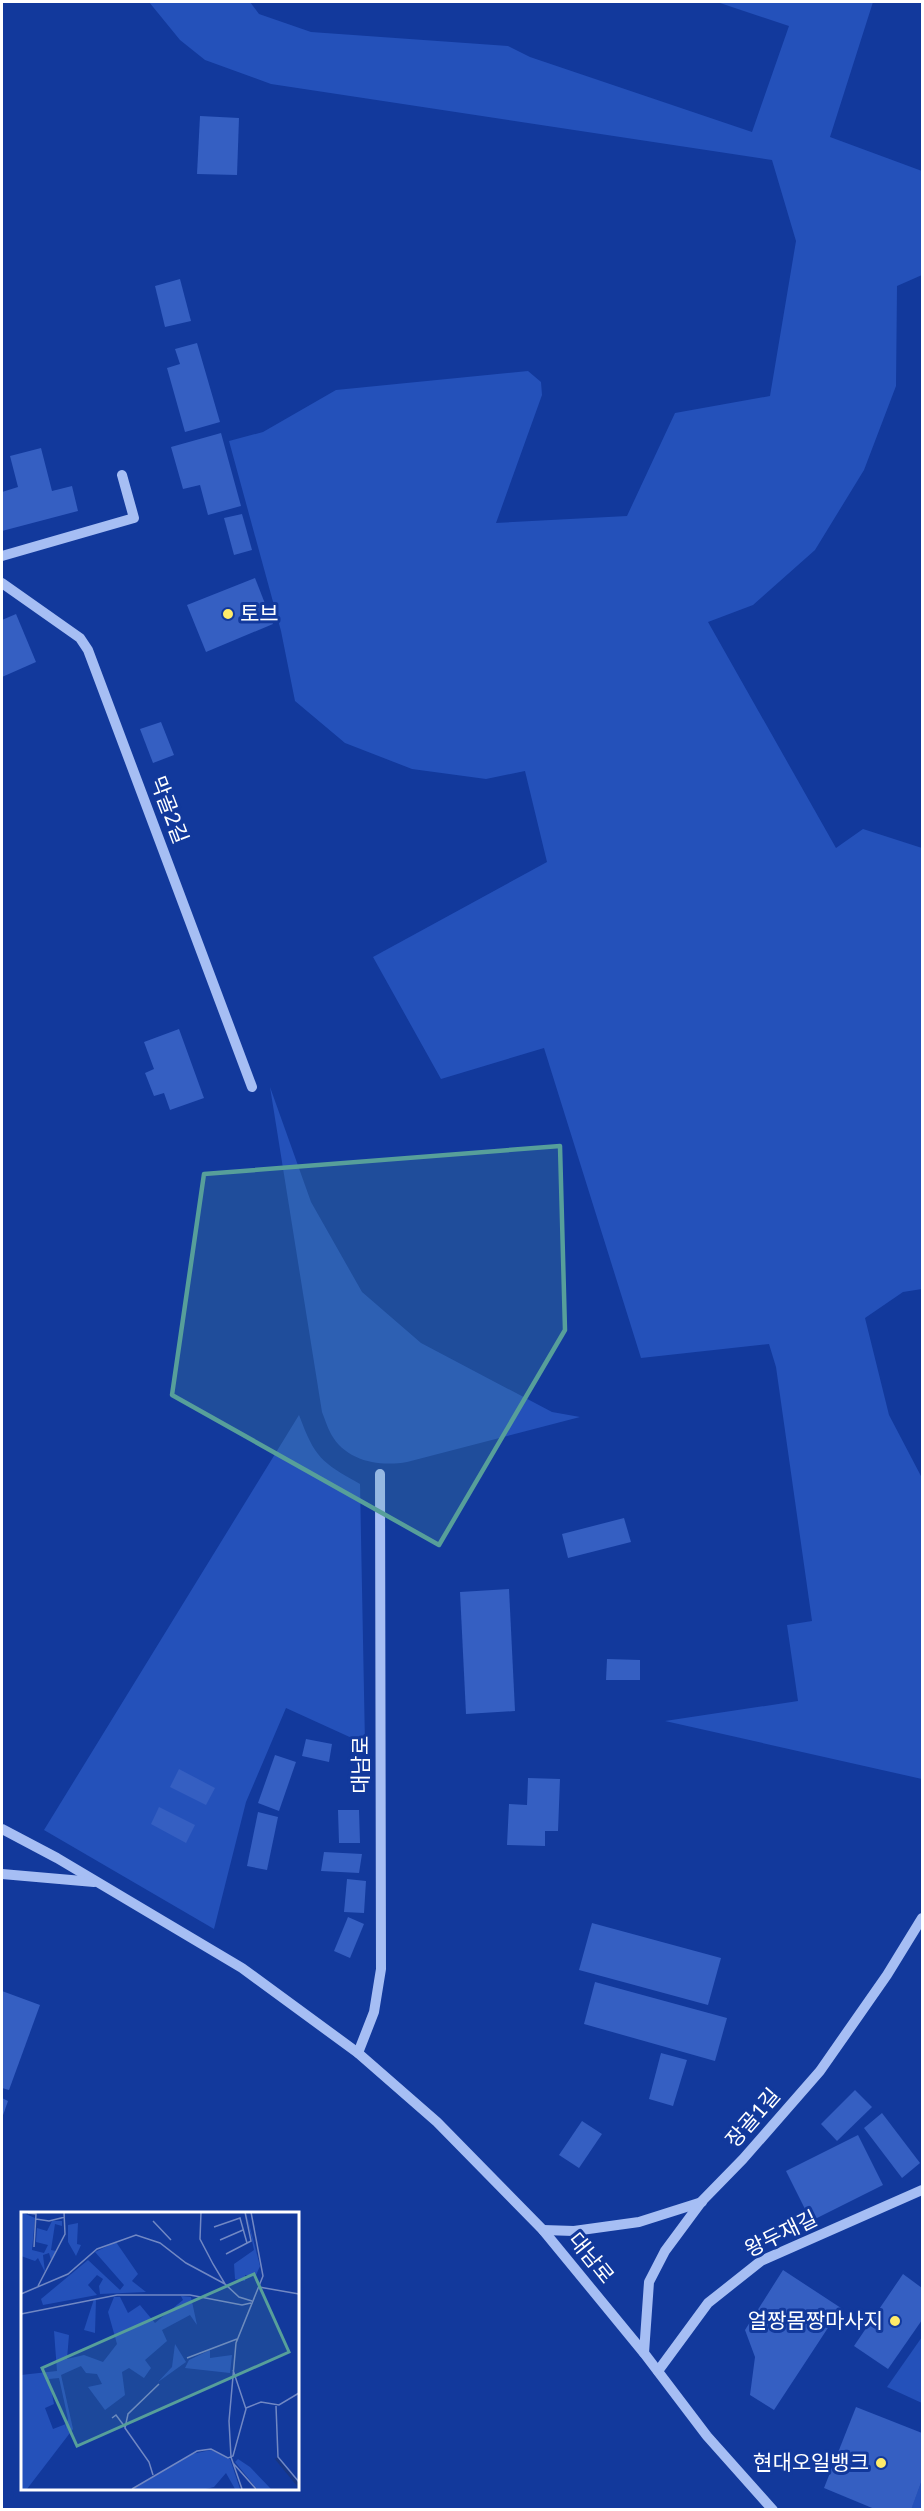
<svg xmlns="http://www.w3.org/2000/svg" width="924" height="2511" viewBox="0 0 924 2511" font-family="Lato,'Noto Sans KR',sans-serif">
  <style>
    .green { fill: #2451ba }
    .building { fill: #355fc2 }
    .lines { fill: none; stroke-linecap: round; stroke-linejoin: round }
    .minor { stroke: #a6bef4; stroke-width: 10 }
    .marked { fill: #579f9a; fill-opacity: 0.2; stroke: #579f9a; stroke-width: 4.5; stroke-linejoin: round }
    .poi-dot { fill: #ffeb69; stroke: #12399c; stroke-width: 2 }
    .labels { text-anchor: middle; stroke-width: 6; stroke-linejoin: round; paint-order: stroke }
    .poi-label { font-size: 21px; fill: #fff; stroke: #12399c; text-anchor: end }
    .street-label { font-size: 21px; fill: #fff; stroke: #12399c }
    .inset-river { fill: none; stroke: #183682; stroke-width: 3 }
    .inset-road { fill: none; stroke: #7188c4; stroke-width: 1.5 }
    .view { fill: #579f9a; fill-opacity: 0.15; stroke: #579f9a; stroke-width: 3 }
    .inset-edge { fill: none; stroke: #fff; stroke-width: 3 }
  </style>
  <rect width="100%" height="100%" fill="#12399c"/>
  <g class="green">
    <polygon points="149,2 250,2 259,14 311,32 508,46 530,57 752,132 789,26 717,2 873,2 830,137 922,171 922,275 897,286 896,386 864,470 815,550 753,605 708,622 836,848 863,829 922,848 922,1289 903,1292 865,1318 889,1415 922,1478 922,1779 665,1721 798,1701 787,1625 812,1621 776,1367 769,1344 641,1358 544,1048 441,1079 373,957 547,862 525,771 486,779 412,769 345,743 295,701 281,631 229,441 263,432 336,390 528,371 541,382 542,395 496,523 627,516 675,413 770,396 796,241 772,160 271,84 205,60 180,40"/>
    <path d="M270 1087 311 1202 362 1292 421 1343 552 1412 580 1417 407 1462C379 1467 346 1461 331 1434 327 1427 325 1419 322 1412Z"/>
    <path d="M299 1415C315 1458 321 1462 360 1484L365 1744 286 1708 246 1802 214 1929 44 1830Z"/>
    <polygon points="922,2337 922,2403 887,2387"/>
    <polygon points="922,2480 922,2509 911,2509"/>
  </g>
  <g class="building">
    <polygon points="200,116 239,118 237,175 197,174"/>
    <polygon points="180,279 191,321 165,327 155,286"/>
    <polygon points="197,343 220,422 185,432 167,368 180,364 175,349"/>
    <polygon points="221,433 241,506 208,515 200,485 183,489 171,447"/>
    <polygon points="41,448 52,491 72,486 78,511 2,531 2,492 18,487 10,456"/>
    <polygon points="242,514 252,550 234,555 224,518"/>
    <polygon points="255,578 273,624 206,652 187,605"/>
    <polygon points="16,614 36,662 2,677 2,620"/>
    <polygon points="161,722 174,755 153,763 140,729"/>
    <polygon points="179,1029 204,1098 170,1110 164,1093 154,1096 145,1073 154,1069 144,1042"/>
    <polygon points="624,1518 631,1542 568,1558 562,1534"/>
    <polygon points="509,1589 515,1711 466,1714 460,1592"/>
    <polygon points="607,1659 640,1660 640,1680 606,1680"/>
    <polygon points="306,1739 332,1744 329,1762 302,1756"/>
    <polygon points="275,1755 296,1762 279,1811 258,1803"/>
    <polygon points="179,1769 215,1788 206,1805 170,1787"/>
    <polygon points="528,1778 560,1779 558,1831 545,1831 545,1846 507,1845 509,1804 527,1805"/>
    <polygon points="159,1807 195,1825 186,1843 151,1824"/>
    <polygon points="338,1810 359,1810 360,1843 339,1843"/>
    <polygon points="258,1812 278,1817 267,1870 247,1866"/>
    <polygon points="324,1852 362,1854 359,1873 321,1871"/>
    <polygon points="347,1879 366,1881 364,1913 344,1912"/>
    <polygon points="348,1917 364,1924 350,1958 334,1951"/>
    <polygon points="592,1923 721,1958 708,2005 579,1970"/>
    <polygon points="595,1982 727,2018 715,2061 584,2024"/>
    <polygon points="2,1991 40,2005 9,2090 2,2088"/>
    <polygon points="661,2053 687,2060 673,2106 649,2099"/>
    <polygon points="855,2090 872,2107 837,2141 821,2124"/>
    <polygon points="2,2098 8,2101 2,2118"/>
    <polygon points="882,2113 920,2163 902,2178 864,2128"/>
    <polygon points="582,2121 602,2134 579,2168 559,2155"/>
    <polygon points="858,2135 883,2185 811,2221 786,2171"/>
    <polygon points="783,2270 841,2308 774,2410 750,2395 755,2357 745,2330"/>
    <polygon points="903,2274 922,2288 922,2320 888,2369 854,2346"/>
    <polygon points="856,2407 922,2433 922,2480 911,2510 877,2510 824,2488"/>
  </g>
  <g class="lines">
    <g class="minor">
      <polyline points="2,556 134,518 122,475"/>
      <polyline points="2,583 80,638 88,650 252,1087"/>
      <polyline points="2,1829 57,1858 242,1968 358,2053 437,2122 543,2230 644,2353 707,2436 773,2510"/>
      <polyline points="2,1874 94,1882"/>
      <polyline points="358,2053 374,2012 381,1969 380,1474"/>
      <polyline points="543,2230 574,2231 639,2222 702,2202"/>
      <polyline points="644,2353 649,2282 665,2251 702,2201 743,2159 820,2071 887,1975 922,1918"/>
      <polyline points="658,2371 708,2303 761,2261 922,2190"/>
    </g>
  </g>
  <path class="marked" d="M560 1146 565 1330 439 1545 172 1395 204 1174Z"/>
  <g class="poi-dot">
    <circle cx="228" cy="614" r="6"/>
    <circle cx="895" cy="2321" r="6"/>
    <circle cx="881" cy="2463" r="6"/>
  </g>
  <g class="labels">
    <g class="poi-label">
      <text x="240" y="621" text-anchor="start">토브</text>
      <text x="883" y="2328">얼짱몸짱마사지</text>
      <text x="869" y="2470">현대오일뱅크</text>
    </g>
    <g class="street-label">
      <text transform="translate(169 810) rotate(69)" y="7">막골2길</text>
      <text transform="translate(361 1765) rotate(-90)" y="7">대남로</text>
      <text transform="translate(753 2118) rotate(-49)" y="7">장골1길</text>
      <text transform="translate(781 2234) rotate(-26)" y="7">왕두재길</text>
      <text transform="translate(591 2258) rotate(51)" y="7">대남로</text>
    </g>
  </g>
  <g transform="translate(21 2212)">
    <rect width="278" height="278" fill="#12399c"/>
    <path d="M0 0 14 6 11 38 23 41 27 33 15 30 16 16 26 19 31 9H41V14L34 12 30 38 35 39 30 48 28 41 22 43 24 60 17 46 14 49 0 44ZM225 0 239 54 235 63H224V69L214 67 213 52 233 38ZM57 11 56 32 60 33 55 44 47 30V13ZM95 30 117 62 111 69 125 80 79 82 78 74 82 67 76 63 67 73 76 83 22 93 20 87 67 48 99 78 103 73 74 40ZM160 84 170 85 176 113 169 103 141 118 146 129 124 148 130 156 123 166 108 156 101 160 104 183 84 198 67 175 81 172 76 162 65 161 60 154 40 163 52 217 6 277H0V163L36 159 33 119 48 123 46 147 63 143 82 150 96 132 87 100 93 85H99L107 101 119 93 134 111 162 88ZM38 166 47 207 44 217 45 212 32 217 24 196 33 192 28 167ZM73 87H75L74 121 63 118ZM154 132 165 150 137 170 151 155ZM189 138V146L211 143 209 161 164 156 168 148ZM190 238 209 247 219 277H214L205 261 193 275 185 277H112L171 242ZM217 247 229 255 250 277H236L214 250Z" fill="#2451ba" fill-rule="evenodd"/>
    <path class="inset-river" d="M255 246 278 274"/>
    <path class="inset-road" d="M180 0 179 27 192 52 204 72 218 85 231 89M7 1 15 2 13 35M15 7 28 9 44 5M132 9 150 28M193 15 219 6 226 31M199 28 222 18M205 42 230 29 224 0M17 74 44 22 43 0M238 75 278 82M0 82 47 62 76 37 115 23 139 31 165 51 204 72M0 102 96 83H169L221 93 230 91M166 146 216 127M255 194 257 245 278 270M225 196 240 190 258 193 278 181M91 206 95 203 104 215M212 251 235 277M132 263 128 250 104 216 107 202 138 172M111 277 176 239 190 237 207 246 212 244 225 197 212 158M221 277 210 245 208 209 215 131 242 64 230 0"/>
    <path class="view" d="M233 62 268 140 56 234 21 156Z"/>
    <rect width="278" height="278" class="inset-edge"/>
  </g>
  <rect width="924" height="2511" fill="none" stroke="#ffffff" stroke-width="6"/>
</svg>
